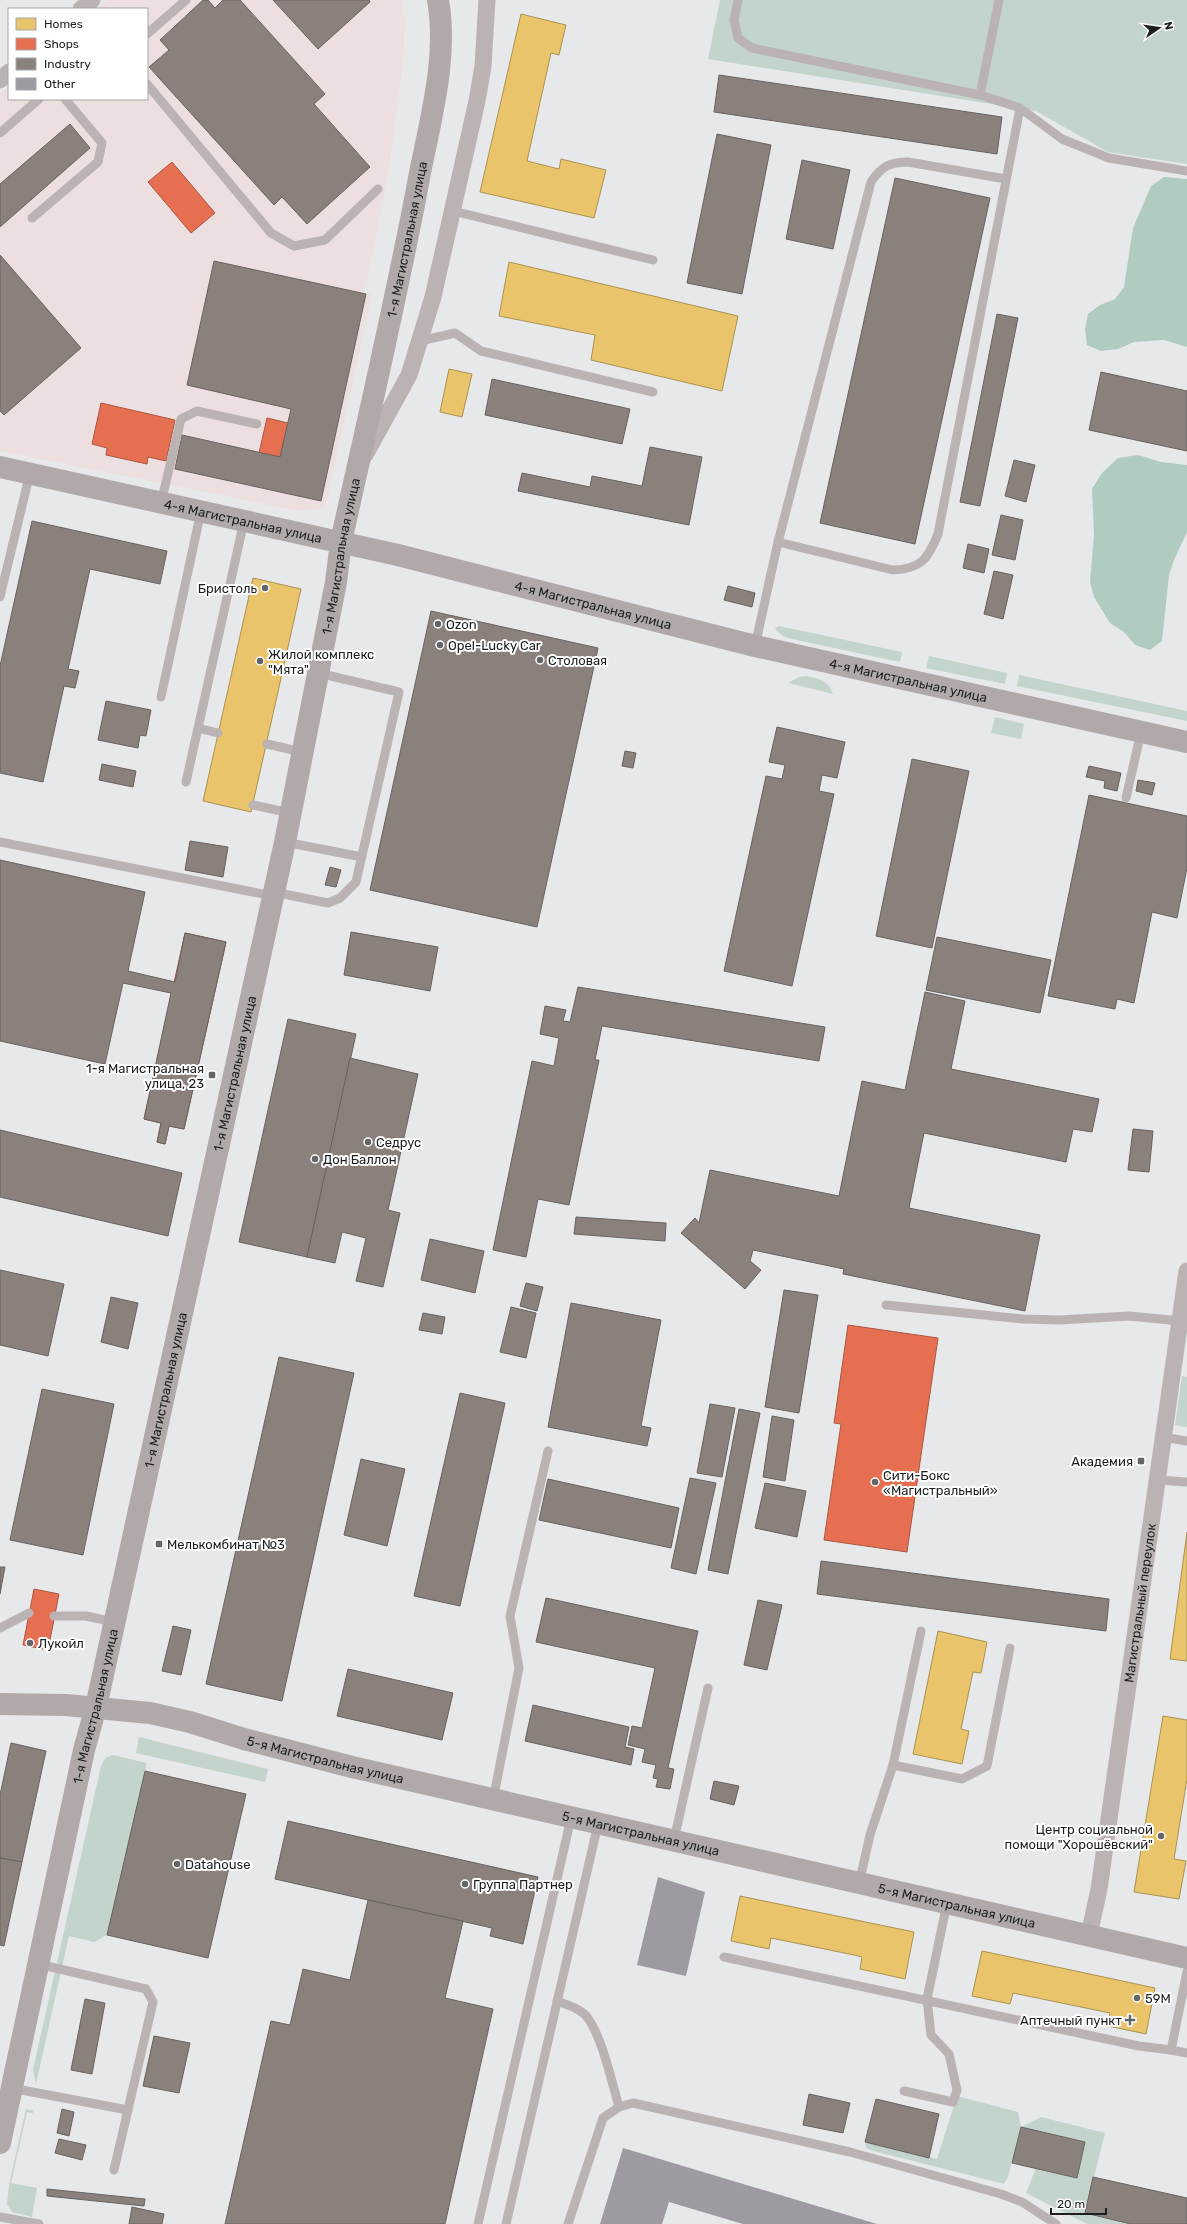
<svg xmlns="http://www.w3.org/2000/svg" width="1187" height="2224" viewBox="0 0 1187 2224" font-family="Rubik,sans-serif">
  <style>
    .commercial { fill: #eddfdf }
    .green { fill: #c3d4cc }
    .forest { fill: #b0ccc0 }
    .homes { fill: #e9c46a; stroke: #ac9254 }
    .shops { fill: #e76f51; stroke: #aa5742 }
    .industry { fill: #8a817c; stroke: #696360 }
    .building { fill: #9d9aa2 }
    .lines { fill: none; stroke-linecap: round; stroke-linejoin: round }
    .lane { stroke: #bbb3b3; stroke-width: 9 }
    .street { stroke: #bbb3b3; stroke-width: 17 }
    .secondary { stroke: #b1a9a9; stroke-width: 22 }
    .poi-dot { fill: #636566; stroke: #fff; stroke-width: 1.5 }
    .labels { text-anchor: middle; stroke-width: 4; stroke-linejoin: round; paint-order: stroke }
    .street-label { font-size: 13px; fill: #1c1e1f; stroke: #fff }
    .poi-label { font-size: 13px; fill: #1c1e1f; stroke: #fff; text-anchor: start }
  </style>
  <rect width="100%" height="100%" fill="#e6e8ea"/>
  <polygon class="commercial" points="107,0 401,0 405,21 403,64 392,149 378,228 364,293 372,295 327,499 325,505 319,509 299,511 0,451 0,93 9,85 9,99 147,99 147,9 96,9"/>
  <g class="green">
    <polygon points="720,0 1187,0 1187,164 1108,152 1036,111 708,59"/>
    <path d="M779 626 902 652 900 662 792 639C785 637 779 635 775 628Z"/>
    <polygon points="929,656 1007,673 1005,684 926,668"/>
    <polygon points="1019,675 1187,711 1187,721 1017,686"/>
    <path d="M807 676C820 679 829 681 833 694L788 683 799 677Z"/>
    <polygon points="995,717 1024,724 1021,739 991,733"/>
    <polygon points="1182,1376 1187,1377 1187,1427 1175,1425"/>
    <polygon points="139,1737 268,1769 265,1782 136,1753"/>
    <polygon points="113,1755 147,1763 107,1935 94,1942 69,1936 36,2084 33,2070 101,1766 105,1758"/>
    <polygon points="957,2096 1018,2112 1021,2127 1041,2117 1105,2133 1085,2213 1131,2224 1087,2224 1026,2193 1036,2168 1077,2178 1085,2142 1021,2127 1008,2177 1004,2184 870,2150 866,2147 865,2142 937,2159"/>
    <polygon points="26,2109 33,2111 33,2113 27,2112 11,2183 37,2188 32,2217 12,2212 7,2204 9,2185"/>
  </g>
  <g class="forest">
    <polygon points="1164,177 1187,179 1187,347 1164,340 1134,342 1118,349 1101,351 1087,345 1085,329 1088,314 1100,305 1115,299 1124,287 1133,228 1151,186"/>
    <polygon points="1138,455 1161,462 1187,465 1187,532 1174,560 1169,575 1162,641 1150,650 1135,645 1124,632 1110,623 1094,597 1090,582 1094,535 1092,489 1102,473 1118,458"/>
  </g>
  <g class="homes">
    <polygon points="521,14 566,25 559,55 551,53 527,161 559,169 561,159 606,170 594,218 480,192"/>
    <polygon points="509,262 738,316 722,391 591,360 595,335 499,316"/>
    <polygon points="449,369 472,374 462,417 440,412"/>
    <polygon points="253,578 301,589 251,812 203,801"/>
    <polygon points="1187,1532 1187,1661 1170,1659"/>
    <polygon points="938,1631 987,1642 981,1673 973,1672 961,1729 969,1731 962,1764 913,1754"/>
    <polygon points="1163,1716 1187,1720 1187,1779 1174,1859 1186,1861 1179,1899 1134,1892"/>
    <polygon points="740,1896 914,1932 905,1979 860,1969 862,1957 854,1955 771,1938 769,1949 731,1941"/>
    <polygon points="982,1951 1155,1988 1146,2034 1108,2026 1110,2013 1013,1993 1010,2004 972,1996"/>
  </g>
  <g class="shops">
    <polygon points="172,162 215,213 191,233 148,182"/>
    <polygon points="101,403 175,420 166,461 148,457 147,464 106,455 107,448 92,444"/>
    <polygon points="267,418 288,423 280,457 259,453"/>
    <polygon points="185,933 226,942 184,1129 169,1126 165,1144 157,1142 161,1123 144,1119"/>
    <polygon points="848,1325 938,1338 907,1552 824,1540 841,1424 834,1423"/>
    <polygon points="34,1589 59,1594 48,1650 23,1645"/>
  </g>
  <g class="industry">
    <polygon points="203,0 208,0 215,8 223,0 240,0 325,94 314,104 370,167 307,224 282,197 274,205 149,67 169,50 160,40"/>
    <polygon points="273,0 369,0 370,2 318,49"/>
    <polygon points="719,75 1002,117 997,154 714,112"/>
    <polygon points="70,124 90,148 0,227 0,184"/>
    <polygon points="717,134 771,145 742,294 687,283"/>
    <polygon points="802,160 850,170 833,249 786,239"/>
    <polygon points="895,178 990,198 915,544 820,523"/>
    <polygon points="0,255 81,348 4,415 0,411"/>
    <polygon points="214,261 366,294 321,501 175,469 182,435 280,457 291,409 187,385"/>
    <polygon points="997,314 1018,318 980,506 960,502"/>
    <polygon points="1101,372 1187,391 1187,451 1089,430"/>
    <polygon points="492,379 630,409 622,444 485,415"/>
    <polygon points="650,447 702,457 689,525 518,491 522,473 590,487 592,476 642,486"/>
    <polygon points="1014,460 1035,465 1026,502 1005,496"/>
    <polygon points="1001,515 1023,520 1015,560 992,555"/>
    <polygon points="32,521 167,551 160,584 90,569 68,669 79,671 75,688 64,686 43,782 0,773 0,666"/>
    <polygon points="968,544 989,549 984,573 963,568"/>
    <polygon points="994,571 1013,575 1003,619 984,614"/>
    <polygon points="728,586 755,593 752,607 724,600"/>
    <polygon points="431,611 598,648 537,927 370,890"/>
    <polygon points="106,701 151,710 146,736 140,735 138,748 98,740"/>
    <polygon points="777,727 845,742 837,778 822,775 819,791 834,794 792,986 724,971 766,776 782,779 785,765 769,762"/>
    <polygon points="625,751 636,753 633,768 622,766"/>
    <polygon points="912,759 969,771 932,948 876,936"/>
    <polygon points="102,764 136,771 133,787 99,780"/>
    <polygon points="1089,766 1121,773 1117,791 1104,788 1105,781 1086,777"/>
    <polygon points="1138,780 1155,783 1152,795 1136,791"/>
    <polygon points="1089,795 1187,816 1187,868 1177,918 1152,912 1134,1003 1117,999 1115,1009 1048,996"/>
    <polygon points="190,841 228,847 223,877 185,870"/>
    <polygon points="0,860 145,892 128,971 175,982 185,933 226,942 184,1129 169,1126 165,1144 157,1142 161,1123 144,1119 171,993 123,983 105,1064 0,1041"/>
    <polygon points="330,867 341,870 336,887 325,885"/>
    <polygon points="351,932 438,947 430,991 344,975"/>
    <polygon points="937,937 1051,960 1040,1013 926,990"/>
    <polygon points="578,987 825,1027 819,1061 602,1026 595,1060 599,1060 569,1205 538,1199 526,1257 493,1250 532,1061 554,1066 559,1038 540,1034 545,1006 566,1010 563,1021 570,1022"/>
    <polygon points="925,992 965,1001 951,1069 1099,1099 1092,1132 1073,1129 1066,1162 924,1133 909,1208 1040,1235 1025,1311 843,1274 844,1269 753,1250 750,1261 761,1270 745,1289 681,1233 695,1218 699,1223 710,1170 839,1196 862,1081 905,1090"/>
    <polygon points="288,1019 356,1034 307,1257 239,1242"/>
    <polygon points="350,1058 418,1074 388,1210 400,1213 383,1287 356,1281 366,1238 342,1232 335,1263 307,1257"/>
    <polygon points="1133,1129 1153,1131 1149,1172 1128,1170"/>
    <polygon points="0,1130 182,1173 168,1236 0,1197"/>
    <polygon points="576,1217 666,1223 665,1241 574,1234"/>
    <polygon points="430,1239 484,1251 475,1293 421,1280"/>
    <polygon points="0,1270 64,1284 48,1356 0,1345"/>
    <polygon points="526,1283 543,1287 537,1311 520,1306"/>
    <polygon points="784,1290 818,1295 799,1413 765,1407"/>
    <polygon points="111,1297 138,1303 128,1349 101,1342"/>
    <polygon points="571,1303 661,1320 641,1426 651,1428 647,1446 548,1427"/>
    <polygon points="511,1307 536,1313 526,1358 500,1352"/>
    <polygon points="423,1313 445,1317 442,1334 419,1330"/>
    <polygon points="279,1357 354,1373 282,1701 206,1684"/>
    <polygon points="42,1389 114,1404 83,1555 10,1540"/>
    <polygon points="460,1393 505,1403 460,1606 414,1596"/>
    <polygon points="710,1404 735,1408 722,1477 697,1473"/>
    <polygon points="739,1409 760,1413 728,1574 708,1570"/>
    <polygon points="772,1416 794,1420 785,1481 763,1477"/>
    <polygon points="361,1459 405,1469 387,1546 344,1535"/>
    <polygon points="690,1478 716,1483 696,1574 671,1568"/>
    <polygon points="548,1479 679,1508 671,1548 539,1520"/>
    <polygon points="765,1483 806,1491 797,1537 755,1528"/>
    <polygon points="821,1561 1109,1599 1106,1631 817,1594"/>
    <polygon points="0,1567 5,1567 0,1594"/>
    <polygon points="546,1598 698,1631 668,1768 674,1769 670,1789 656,1787 658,1779 653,1778 656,1765 642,1762 645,1749 628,1745 632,1726 642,1728 655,1668 536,1642"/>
    <polygon points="758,1600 782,1605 767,1670 744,1665"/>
    <polygon points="173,1626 191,1630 181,1675 162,1671"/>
    <polygon points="348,1669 453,1693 442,1740 337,1716"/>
    <polygon points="533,1705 629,1727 625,1747 634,1749 631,1765 525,1741"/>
    <polygon points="11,1743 46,1751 22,1862 0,1858 0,1795"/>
    <polygon points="145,1771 246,1794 208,1958 107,1935"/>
    <polygon points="714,1781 739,1786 734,1805 710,1799"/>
    <polygon points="288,1821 538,1877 523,1944 490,1936 492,1928 275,1879"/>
    <polygon points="0,1858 22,1862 4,1946 0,1945"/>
    <polygon points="368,1900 463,1921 445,1998 493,2009 445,2224 225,2224 271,2021 290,2025 303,1969 350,1980"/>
    <polygon points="85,1999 105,2003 92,2074 71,2070"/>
    <polygon points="154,2036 190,2043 179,2093 143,2086"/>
    <polygon points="809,2094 850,2103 843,2133 803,2125"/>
    <polygon points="876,2099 939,2114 929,2158 865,2142"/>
    <polygon points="62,2109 74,2112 69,2136 57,2133"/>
    <polygon points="1021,2127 1085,2142 1077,2178 1012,2163"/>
    <polygon points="59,2139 86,2145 82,2160 55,2153"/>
    <polygon points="1093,2177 1187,2198 1187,2224 1131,2224 1085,2213"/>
    <polygon points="47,2189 135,2198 145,2199 144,2206 47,2196"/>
    <polygon points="132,2207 164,2214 162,2224 129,2224"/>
  </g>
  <g class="building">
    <polygon points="658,1877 705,1892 686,1976 637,1965"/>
    <polygon points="623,2148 877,2224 743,2224 669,2202 662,2224 600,2224"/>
  </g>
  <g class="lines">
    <g class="lane">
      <polyline points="738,0 734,20 738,38 752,48 980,95 1020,108 1062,139 1109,158 1187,171"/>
      <polyline points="147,34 186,0"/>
      <polyline points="147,84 271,233 294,246 325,240 378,189"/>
      <polyline points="980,95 999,0"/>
      <polyline points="0,133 39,99"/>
      <polyline points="453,211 653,260"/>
      <polyline points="32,218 98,162 102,143 65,99"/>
      <polyline points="420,341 455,333 481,351 653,392"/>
      <polyline points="161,503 181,419 197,411 257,424"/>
      <path d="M778 542 893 570C921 569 928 559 938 534L1020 108"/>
      <polyline points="0,597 30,473"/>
      <path d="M755 646 778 542 871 182C881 167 889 162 908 162L1006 179"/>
      <polyline points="161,697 201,511"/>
      <polyline points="198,728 218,733"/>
      <polyline points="267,744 302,752"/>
      <polyline points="186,782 244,521"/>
      <polyline points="1126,798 1141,732"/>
      <polyline points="253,805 290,813"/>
      <polyline points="0,842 273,896"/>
      <polyline points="285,842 362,857"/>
      <polyline points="274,892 328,903 340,898 356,882 399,692 318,673"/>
      <polyline points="886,1305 1023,1319 1060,1320 1129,1316 1181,1321"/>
      <polyline points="1163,1437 1187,1441"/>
      <polyline points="1158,1480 1187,1482"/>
      <polyline points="54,1616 86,1616 114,1622"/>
      <polyline points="0,1628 29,1613"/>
      <polyline points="893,1765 962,1779 987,1766 1010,1648"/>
      <polyline points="493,1800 519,1668 510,1616 548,1451"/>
      <polyline points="674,1840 708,1688"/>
      <polyline points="859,1884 870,1835 893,1765 921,1631"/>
      <polyline points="724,1957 1139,2046 1171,2050"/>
      <polyline points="38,1964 146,1989 153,2002 114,2170"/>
      <polyline points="1187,1972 1171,2050 1187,2053"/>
      <path d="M557 2001C567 2005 580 2008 587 2017 602 2036 612 2083 619 2107"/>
      <polyline points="11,2088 128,2110"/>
      <polyline points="904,2091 953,2102 957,2090 949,2054 931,2035 927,1999 947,1903"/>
      <polyline points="0,2217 39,2224"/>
      <polyline points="478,2224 571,1818"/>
      <polyline points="506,2224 598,1824"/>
      <polyline points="568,2224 603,2118 619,2107 633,2103 850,2152 1001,2194 1022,2202 1056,2224"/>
    </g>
    <g class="street">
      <polyline points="81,9 92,0"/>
      <polyline points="0,80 9,72"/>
      <polyline points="365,455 409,375 433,297 477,101 483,66 487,0"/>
      <path id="s1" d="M1089 1935 1099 1889 1187 1271"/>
    </g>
    <g class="secondary">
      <path id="s2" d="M0 467 398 555 755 646 1187 742"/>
      <path id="s3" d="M0 1704 66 1705 150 1713 190 1722 244 1739 352 1767 1187 1958"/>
      <path id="s4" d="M0 2143 84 1750 96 1707 285 842 336 582 341 542C368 419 397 297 420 173 431 117 448 57 438 0"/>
    </g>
  </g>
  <g class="poi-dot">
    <circle cx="265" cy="588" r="4"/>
    <circle cx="438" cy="624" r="4"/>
    <circle cx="440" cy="645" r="4"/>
    <circle cx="540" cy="660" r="4"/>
    <circle cx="260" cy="661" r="4"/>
    <rect x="208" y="1071" width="8" height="8" rx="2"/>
    <circle cx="368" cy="1142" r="4"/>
    <circle cx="315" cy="1159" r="4"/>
    <rect x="1137" y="1457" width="8" height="8" rx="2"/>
    <circle cx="875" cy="1482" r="4"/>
    <rect x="155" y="1540" width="8" height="8" rx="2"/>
    <circle cx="30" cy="1643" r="4"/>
    <circle cx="1161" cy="1836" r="4"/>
    <circle cx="177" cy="1864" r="4"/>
    <circle cx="465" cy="1884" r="4"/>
    <circle cx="1137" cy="1998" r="4"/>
    <path d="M1128 2014h4v4h4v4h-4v4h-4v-4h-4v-4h4z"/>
  </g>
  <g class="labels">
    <g class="street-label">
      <text dy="5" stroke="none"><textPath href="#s4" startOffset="1947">1-я Магистральная улица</textPath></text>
      <text dy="5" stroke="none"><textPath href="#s2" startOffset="249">4-я Магистральная улица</textPath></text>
      <text dy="5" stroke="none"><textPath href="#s4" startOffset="1623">1-я Магистральная улица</textPath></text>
      <text dy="5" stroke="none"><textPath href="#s2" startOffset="609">4-я Магистральная улица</textPath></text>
      <text dy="5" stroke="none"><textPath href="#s2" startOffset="933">4-я Магистральная улица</textPath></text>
      <text dy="5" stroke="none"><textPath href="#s4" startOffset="1095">1-я Магистральная улица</textPath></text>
      <text dy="5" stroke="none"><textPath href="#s4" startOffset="771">1-я Магистральная улица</textPath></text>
      <text dy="5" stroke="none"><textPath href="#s1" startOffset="336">Магистральный переулок</textPath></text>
      <text dy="5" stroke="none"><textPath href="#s4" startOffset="447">1-я Магистральная улица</textPath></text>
      <text dy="5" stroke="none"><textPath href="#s3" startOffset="332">5-я Магистральная улица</textPath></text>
      <text dy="5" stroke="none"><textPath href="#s3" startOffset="656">5-я Магистральная улица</textPath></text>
      <text dy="5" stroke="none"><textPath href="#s3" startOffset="980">5-я Магистральная улица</textPath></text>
    </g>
    <g class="poi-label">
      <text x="257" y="593" text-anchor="end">Бристоль</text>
      <text x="446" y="629">Ozon</text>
      <text x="448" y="650">Opel-Lucky Car</text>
      <text x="268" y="659">Жилой комплекс<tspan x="268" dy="15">"Мята"</tspan></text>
      <text x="548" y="665">Столовая</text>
      <text x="204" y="1073" text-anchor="end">1-я Магистральная<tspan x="204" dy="15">улица, 23</tspan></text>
      <text x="376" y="1147">Седрус</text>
      <text x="323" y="1164">Дон Баллон</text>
      <text x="1133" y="1466" text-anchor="end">Академия</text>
      <text x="883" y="1480">Сити-Бокс<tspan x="883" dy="15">«Магистральный»</tspan></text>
      <text x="167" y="1549">Мелькомбинат №3</text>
      <text x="38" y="1648">Лукойл</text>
      <text x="1153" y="1834" text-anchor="end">Центр социальной<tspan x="1153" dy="15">помощи "Хорошёвский"</tspan></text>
      <text x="185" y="1869">Datahouse</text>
      <text x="473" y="1889">Группа Партнер</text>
      <text x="1145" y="2003">59М</text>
      <text x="1122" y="2025" text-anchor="end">Аптечный пункт</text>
    </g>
  </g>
  <rect x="8" y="8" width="140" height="92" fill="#ffffff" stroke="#a4a5a5"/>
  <rect x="16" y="18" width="20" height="12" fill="#e9c46a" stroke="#a4a5a5"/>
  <text x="44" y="28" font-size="12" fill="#1c1e1f">Homes</text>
  <rect x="16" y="38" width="20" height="12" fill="#e76f51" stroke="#a4a5a5"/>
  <text x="44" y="48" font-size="12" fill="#1c1e1f">Shops</text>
  <rect x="16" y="58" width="20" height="12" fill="#8a817c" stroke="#a4a5a5"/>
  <text x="44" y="68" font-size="12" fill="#1c1e1f">Industry</text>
  <rect x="16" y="78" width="20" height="12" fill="#9d9aa2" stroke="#a4a5a5"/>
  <text x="44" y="88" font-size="12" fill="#1c1e1f">Other</text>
  <g transform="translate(1159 28) rotate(77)" stroke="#ffffff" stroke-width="3" paint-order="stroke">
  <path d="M0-3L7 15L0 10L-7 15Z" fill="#1c1e1f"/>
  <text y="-6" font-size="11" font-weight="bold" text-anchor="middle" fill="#1c1e1f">N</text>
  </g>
  <path d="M1051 2208v6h55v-6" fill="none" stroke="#1c1e1f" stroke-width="2"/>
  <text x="1057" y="2208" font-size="12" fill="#1c1e1f" stroke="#ffffff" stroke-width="3" paint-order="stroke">20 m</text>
</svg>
